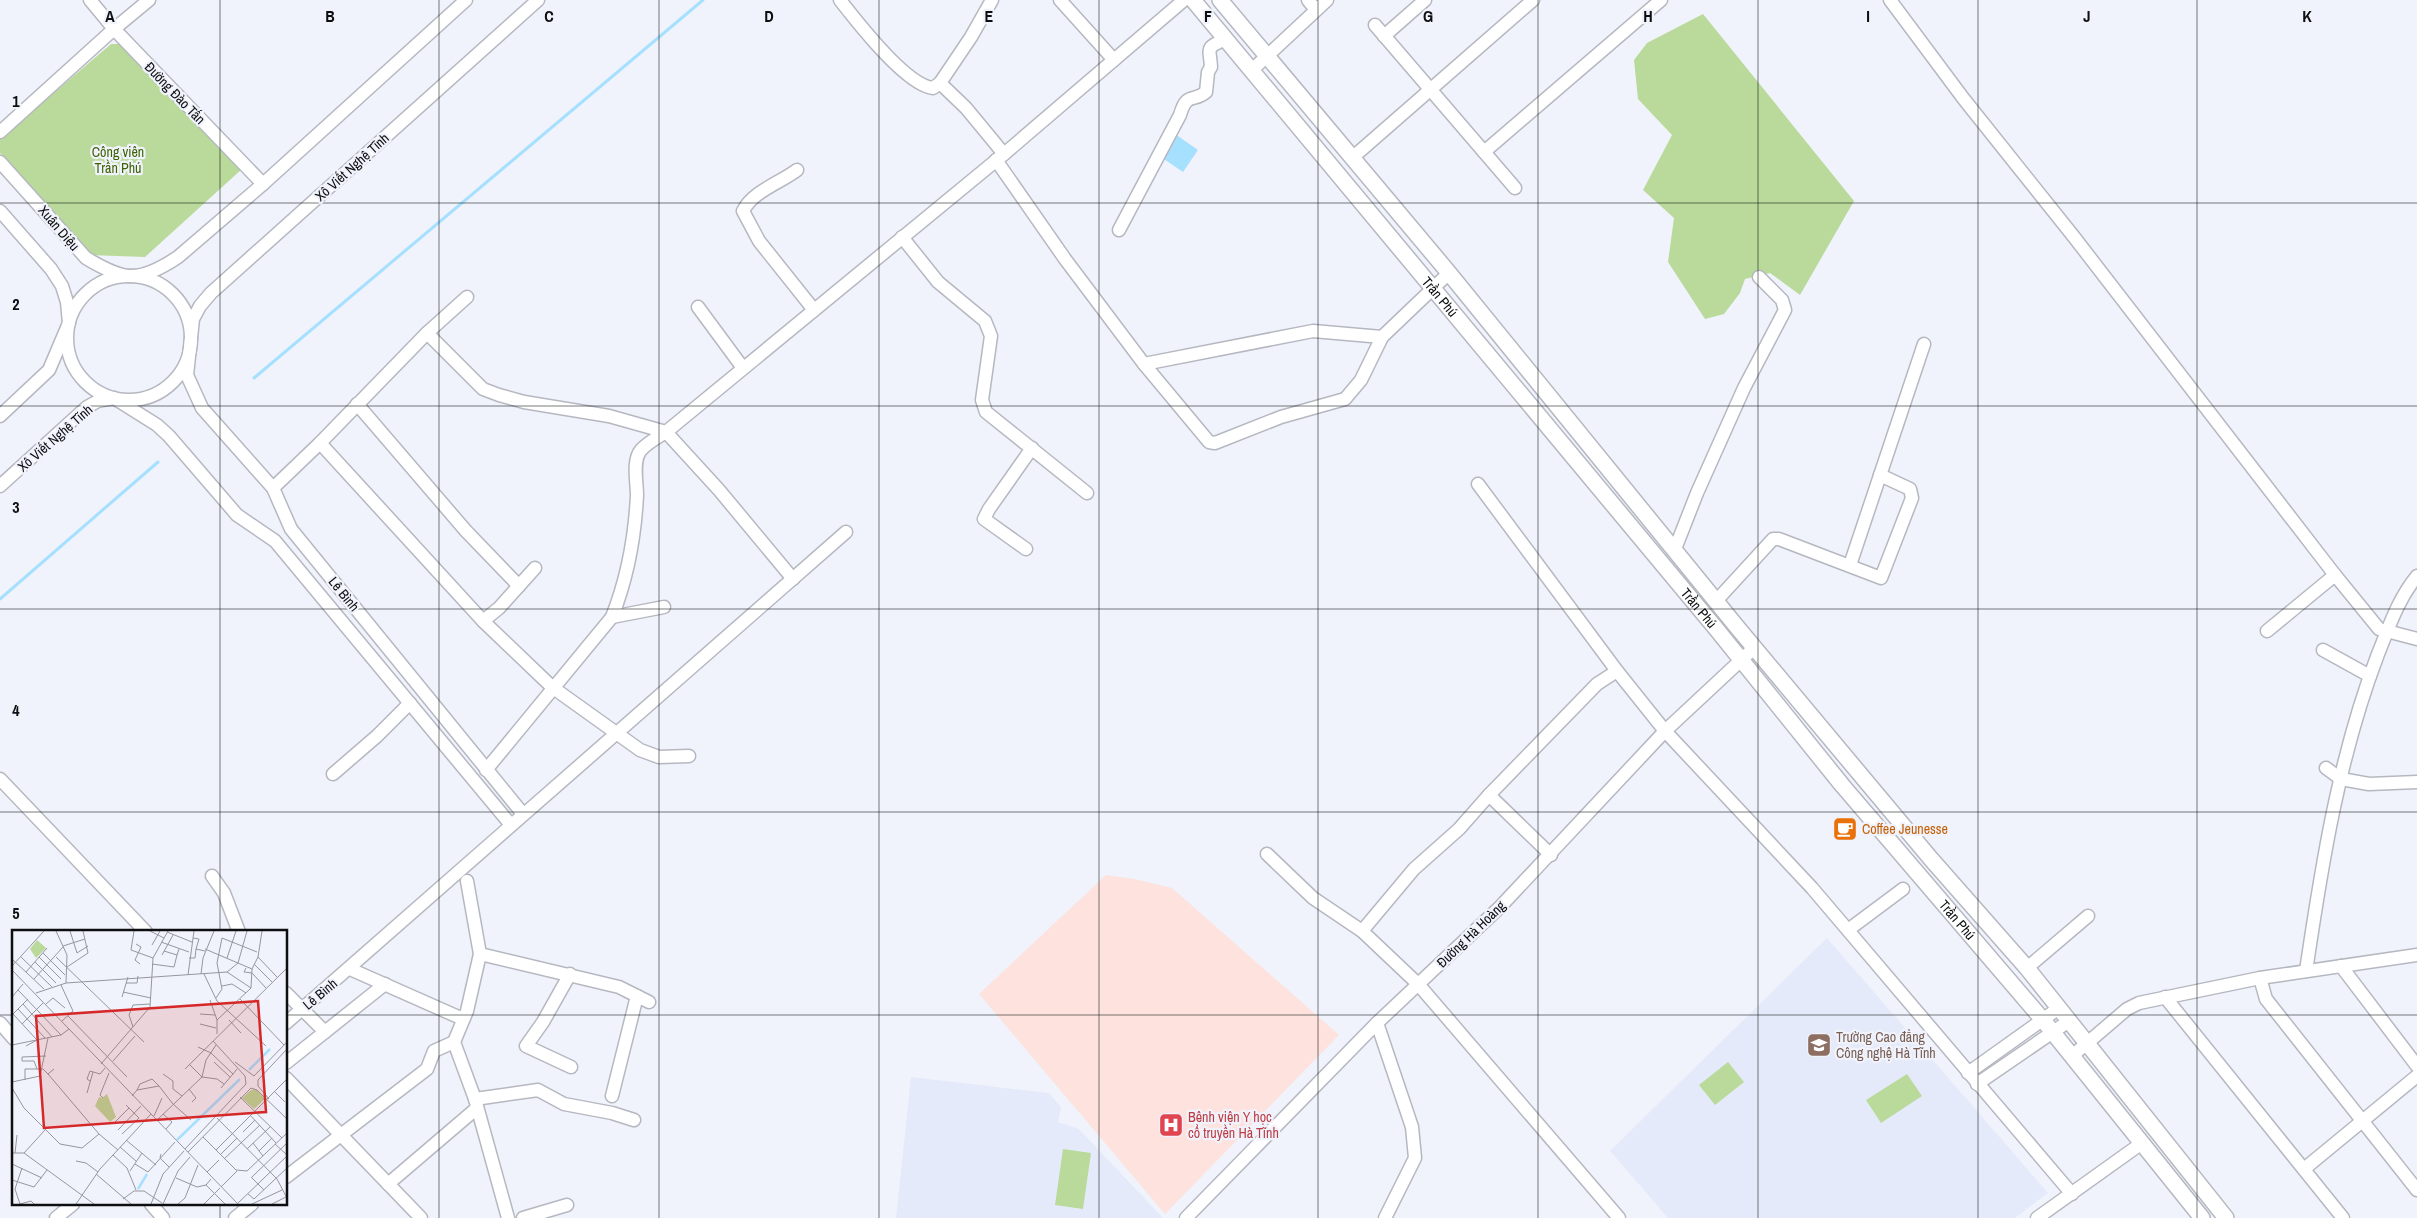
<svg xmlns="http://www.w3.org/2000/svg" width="2417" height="1218" viewBox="0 0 2417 1218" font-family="'Archivo Narrow',sans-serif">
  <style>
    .built { fill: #e5eafa }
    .medical { fill: #fde2de }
    .green { fill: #b9da9a }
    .water { fill: #a6e0ff }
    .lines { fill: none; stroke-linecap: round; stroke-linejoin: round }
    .stream { stroke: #a6e0ff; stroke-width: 3 }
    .minor-casing { stroke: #b5b8c0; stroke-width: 15 }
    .major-casing { stroke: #b5b8c0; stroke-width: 18 }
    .minor { stroke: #fff; stroke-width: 12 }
    .major { stroke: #fff; stroke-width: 15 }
    .grid { fill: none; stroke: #0d0e10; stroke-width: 1; stroke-opacity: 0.55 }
    .labels { text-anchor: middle; stroke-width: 4.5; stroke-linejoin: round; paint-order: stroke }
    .street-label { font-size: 14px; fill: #0d0e10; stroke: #f0f3fb }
    .park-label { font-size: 14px; fill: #3e6202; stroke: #f0f3fb }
    .food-label { font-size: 14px; fill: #c56008; stroke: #f0f3fb; text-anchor: start }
    .education-label { font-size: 14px; fill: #785e54; stroke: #f0f3fb; text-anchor: start }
    .health-label { font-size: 14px; fill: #be3a42; stroke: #f0f3fb; text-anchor: start }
    .inset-river { fill: none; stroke: #a6e0ff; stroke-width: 2.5 }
    .inset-road { fill: none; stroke: #95979d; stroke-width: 1 }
    .view { fill: #d62828; fill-opacity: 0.15; stroke: #d62828; stroke-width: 2.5 }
    .inset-edge { fill: none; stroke: #0d0e10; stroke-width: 2.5 }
    .grid-label { font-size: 16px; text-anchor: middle; font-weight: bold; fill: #0d0e10; stroke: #f0f3fb; stroke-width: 4.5; stroke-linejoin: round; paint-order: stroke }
  </style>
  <rect width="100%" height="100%" fill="#f0f3fb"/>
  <g class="built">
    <polygon points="1827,938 2048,1193 2015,1218 1668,1218 1610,1151"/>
    <polygon points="911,1077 1049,1093 1061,1107 1058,1122 1079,1129 1163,1218 896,1218"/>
  </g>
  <polygon class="medical" points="1106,875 1134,879 1172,888 1339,1035 1165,1214 979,994"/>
  <g class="green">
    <polygon points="1703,14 1854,201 1800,295 1770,273 1745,279 1740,293 1724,314 1705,319 1668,262 1674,218 1643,190 1672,135 1638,99 1634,60 1647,43"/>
    <polygon points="111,44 123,44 242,169 145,257 89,255 0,153 0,139"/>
    <polygon points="1728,1062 1744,1082 1715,1105 1699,1085"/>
    <polygon points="1907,1074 1922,1096 1881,1123 1866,1100"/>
    <polygon points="1063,1149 1091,1153 1083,1209 1055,1205"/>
  </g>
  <polygon class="water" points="1175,134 1198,150 1183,172 1161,157"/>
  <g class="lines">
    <g class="stream">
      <polyline points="254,378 703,0"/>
      <polyline points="0,599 158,462"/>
    </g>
    <defs>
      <g id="minor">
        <polyline points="90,0 114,29 263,184"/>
        <path d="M840 0C857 22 906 85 933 88L940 83 971 37 992 0"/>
        <polyline points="1060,0 1114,60"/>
        <polyline points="1308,0 1316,10"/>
        <polyline points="1890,0 1963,98 2074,237 2335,575"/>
        <polyline points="1375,25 1515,188"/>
        <polyline points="1384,36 1425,0"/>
        <polyline points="1252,70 1327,0"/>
        <polyline points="940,83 966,108 1004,154"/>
        <polyline points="0,132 114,29 149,0"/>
        <polyline points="1484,152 1661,0"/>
        <polyline points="1352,158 1533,0"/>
        <polyline points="996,160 1065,259 1144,364 1313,331 1382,337 1449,273"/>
        <path d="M0 162 86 258C96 264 118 276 130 276 146 277 166 265 178 257L263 184 466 0"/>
        <path d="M797 170C780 183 753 191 743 211L759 241 814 310"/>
        <polyline points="0,211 51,269 62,286 67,302 69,323 49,370 0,416"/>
        <path d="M1119 230 1180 115C1187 91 1193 103 1206 92L1208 72 1211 67C1210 48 1204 48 1226 39"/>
        <polyline points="902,237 938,282 985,321 991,336 982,400 986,412 1087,493"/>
        <circle cx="129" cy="338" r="62"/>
        <polyline points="698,307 743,368"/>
        <polyline points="427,333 483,389 499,395 524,402 609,416 666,432 1004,154 1184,0"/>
        <polyline points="1144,364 1209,442 1215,443 1281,417 1345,399 1361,380 1382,337"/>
        <polyline points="357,404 466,531 519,586"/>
        <polyline points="320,443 427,333 467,297"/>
        <polyline points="1478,484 1617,671 1665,731 1812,888 2072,1194"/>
        <polyline points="0,486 87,407 98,401 114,398 157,425 169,436 237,515 275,541 511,825"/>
        <polyline points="273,488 320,443 483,621 552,687 640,750 659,757 689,756"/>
        <polyline points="1026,549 984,519 989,509 1032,448"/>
        <polyline points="1675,549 1697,493 1744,388 1785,310 1782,300 1759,277"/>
        <polyline points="1850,565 1924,344"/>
        <polyline points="1717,600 1773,539 1779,539 1881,578 1912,498 1910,489 1880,475"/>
        <polyline points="612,617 664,607"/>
        <polyline points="483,621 499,608 535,568"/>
        <polyline points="2267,631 2335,575 2379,629 2417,639"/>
        <polyline points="2323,650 2370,676"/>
        <polyline points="2326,768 2341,779 2369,784 2417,782"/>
        <path d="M486 770 612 617C627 579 635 536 637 495 637 483 632 460 641 450 647 443 658 437 666 432L719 490 793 579"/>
        <polyline points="333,774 377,736 410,703"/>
        <polyline points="0,779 146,932"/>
        <polyline points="1489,795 1551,855"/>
        <polyline points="523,814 291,529 273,488 202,408 187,375 193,319 200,306 211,293 538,0"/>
        <polyline points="1267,854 1313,898 1362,931 1418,984 1619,1218"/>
        <polyline points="212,876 224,893 239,932"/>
        <polyline points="1848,930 1903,889"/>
        <polyline points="1362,931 1414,869 1459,829 1489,795 1597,684 1617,671"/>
        <polyline points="480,954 619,987 649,1002"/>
        <polyline points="2341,966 2417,1066"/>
        <polyline points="2027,968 2088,916"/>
        <polyline points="350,969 463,1019"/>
        <path d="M2306 971C2322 863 2339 756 2378 654 2389 627 2398 599 2417 576"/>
        <polyline points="570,974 543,1022 526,1046 571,1067"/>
        <polyline points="2260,978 2266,999 2417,1190"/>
        <polyline points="286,993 325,1032"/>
        <polyline points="2165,997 2343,1218"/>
        <polyline points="0,1023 14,1039"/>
        <polyline points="286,1023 846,532"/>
        <polyline points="1377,1023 1412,1127 1415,1158 1385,1218"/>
        <polyline points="454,1042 475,1099 508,1218"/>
        <polyline points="2072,1056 2127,1009 2139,1003 2260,978 2417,955"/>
        <polyline points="286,1063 385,984"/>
        <polyline points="1968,1073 2059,1008"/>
        <polyline points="286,1078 421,1218"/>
        <polyline points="1977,1084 2069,1021"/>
        <polyline points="612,1096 637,996"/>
        <polyline points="475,1099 538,1090 564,1104 612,1113 634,1120"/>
        <polyline points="2304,1169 2417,1076"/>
        <polyline points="286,1177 427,1069 434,1051 454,1042 467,1011 480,954 467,881"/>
        <polyline points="388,1184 477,1108"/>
        <polyline points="151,1204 163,1218"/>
        <polyline points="56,1218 73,1204"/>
        <polyline points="235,1218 252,1204"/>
        <polyline points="523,1218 567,1205"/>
        <polyline points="1186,1218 1377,1023 1500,907 1665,731 1754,648"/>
        <polyline points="2037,1218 2142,1143"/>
      </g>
      <g id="major">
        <path id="s1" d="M1193 0 1718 631 1842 785 2043 1020 2202 1218"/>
        <polyline points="1220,0 1449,273 1737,627 1931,859 2027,968 2226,1218"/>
      </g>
    </defs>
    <use href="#minor" class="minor-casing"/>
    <use href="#major" class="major-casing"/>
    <use href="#minor" class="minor"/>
    <use href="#major" class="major"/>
  </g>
  <path class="grid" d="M220 0V932M439 0V1218M659 0V1218M879 0V1218M1099 0V1218M1318 0V1218M1538 0V1218M1758 0V1218M1978 0V1218M2197 0V1218M0 203H2417M0 406H2417M0 609H2417M0 812H2417M0 1015H14M286 1015H2417M220 1204V1218"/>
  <defs>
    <symbol id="cafe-square" viewBox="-11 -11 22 22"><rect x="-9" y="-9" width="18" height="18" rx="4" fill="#e8710a" stroke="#f0f3fb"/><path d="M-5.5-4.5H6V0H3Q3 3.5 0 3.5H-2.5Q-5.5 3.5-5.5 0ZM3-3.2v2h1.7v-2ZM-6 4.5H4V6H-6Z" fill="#fff"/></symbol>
    <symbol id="university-square" viewBox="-11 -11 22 22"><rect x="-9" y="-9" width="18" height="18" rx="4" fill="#8d6e63" stroke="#f0f3fb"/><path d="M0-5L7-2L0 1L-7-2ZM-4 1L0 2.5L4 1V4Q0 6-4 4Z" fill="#fff"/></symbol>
    <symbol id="hospital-square" viewBox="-11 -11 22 22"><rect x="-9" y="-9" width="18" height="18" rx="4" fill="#e0444e" stroke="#f0f3fb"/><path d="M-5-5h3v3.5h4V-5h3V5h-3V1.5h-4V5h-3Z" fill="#fff"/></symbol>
  </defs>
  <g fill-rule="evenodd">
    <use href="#cafe-square" x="1831" y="815" width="28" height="28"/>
    <use href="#university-square" x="1805" y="1031" width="28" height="28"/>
    <use href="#hospital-square" x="1157" y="1111" width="28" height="28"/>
  </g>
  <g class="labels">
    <g class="street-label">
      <text transform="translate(175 93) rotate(46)" y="5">Đường Đào Tấn</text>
      <text transform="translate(352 167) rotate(-42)" y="5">Xô Viết Nghệ Tĩnh</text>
      <text transform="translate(59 228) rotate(49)" y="5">Xuân Diệu</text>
      <text dy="5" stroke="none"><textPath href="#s1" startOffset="386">Trần Phú</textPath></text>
      <text transform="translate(55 438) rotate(-41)" y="5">Xô Viết Nghệ Tĩnh</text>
      <text transform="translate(344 594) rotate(51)" y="5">Lê Bình</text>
      <text dy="5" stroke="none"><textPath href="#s1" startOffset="791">Trần Phú</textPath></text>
      <text dy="5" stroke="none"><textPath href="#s1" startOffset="1196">Trần Phú</textPath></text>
      <text transform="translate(1471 934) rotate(-44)" y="5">Đường Hà Hoàng</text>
      <text transform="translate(320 994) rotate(-40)" y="5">Lê Bình</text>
    </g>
    <g class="park-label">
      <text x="118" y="157">Công viên<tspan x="118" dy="16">Trần Phú</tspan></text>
    </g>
    <g class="food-label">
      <text x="1862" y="834">Coffee Jeunesse</text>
    </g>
    <g class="education-label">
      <text x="1836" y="1042">Trường Cao đẳng<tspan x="1836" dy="16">Công nghệ Hà Tĩnh</tspan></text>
    </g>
    <g class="health-label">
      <text x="1188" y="1122">Bệnh viện Y học<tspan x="1188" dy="16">cổ truyền Hà Tĩnh</tspan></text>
    </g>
  </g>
  <g transform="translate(12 930)">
    <rect width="275" height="275" fill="#f0f3fb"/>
    <path d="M25 10 34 18 24 28 18 19ZM244 159 253 169 242 179 230 168 239 160ZM95 164 104 187 98 192 83 176 87 167 90 168Z" fill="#b9da9a"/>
    <path class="inset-river" d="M237 140 258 119M165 210 228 149M126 259 135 244"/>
    <path class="inset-road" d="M58 1 65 23 76 16M122 1 119 20 141 28M138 1 152 8M155 2 180 12M181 8 187 9 184 19M149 12 177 22M124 14 129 17 123 30 128 34M140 15 148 1M51 16 73 9M193 19 240 39M152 21 165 25 167 19M31 23 53 45M150 25 161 5M9 27 40 57M27 27 49 49M44 27 132 112M246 27 265 47M177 28H183L184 19 193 21M215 28 224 1M0 29 32 59M23 32 44 53M140 34 162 37 165 25M242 34 260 52M0 36 32 1M55 37 76 23 71 1M234 38 232 42 240 43 254 58M0 40 226 274M14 42 35 18M215 42 226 33 235 1M189 44 191 28 202 1M192 44 205 71 254 116M176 45 182 1M22 49 51 17M54 53 215 42 239 58M114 53H125L126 46M49 55 61 81 50 91M210 56 220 54 234 63M6 60 49 105M111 62 139 68M24 63 54 53 55 25 44 1M0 67 11 54M110 67 116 47M204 68 210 59 205 33 210 8 245 22M228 69 272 115M198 70 205 90M11 74 40 107M34 74 41 68 53 78M6 79 33 108M188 84 203 85M56 86 115 147M217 90 229 103M10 94 31 73M188 94 204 98M121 97 117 85 121 75 138 74M205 104V90L239 58 240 39 246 27 250 1M0 115 49 105 57 99M14 116 25 110 1 84 16 69M186 117 199 123 221 144 225 139M101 131 123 106M202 132 218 147M223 132 242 146 275 112M89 134 138 77 141 28 156 1M177 134 190 147 194 130 204 115M25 139 22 131H10V127L34 126M173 139 275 38M36 144 87 204M151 144 161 151V159L170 166M13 150V139H31L36 144 42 139M78 151 75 149 78 141 88 144 93 138M0 152 28 146 36 108M0 158 12 178 48 214 70 218 87 204 106 220M209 158 221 144M177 159 184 168 180 172M125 160 128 154 140 149 147 156M262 161 273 172M75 163 81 142M120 166 125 160 147 156 161 174M228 167 270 208M91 168 88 165 97 143M257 169 246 156V150L275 119M161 174 179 190M114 175 127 188M151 184 160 192 154 199M238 185 264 213M142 186 150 168M205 188 265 249 275 268M144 191 190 147 205 149 212 154M101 194 117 178M106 200 129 176M231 202 243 190M110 204 127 188M191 207 224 240 235 241 275 203M114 210 144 235M241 213 251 226M263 214 275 225M108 217 124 231M173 219 234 154 233 146 201 111M235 219 259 196M204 220 275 149M247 221 260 208M176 222 239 158 245 160 275 189M0 223H12L82 274M3 223 5 205M12 223 33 200M149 224 148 228 157 237M101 225 115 238 124 260M208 225 225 208M212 229 248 195M64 231 74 233 86 242M0 234 30 248M123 234 136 242 163 212M118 241 130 223M195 242 207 230M84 244 119 274M164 248 185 257 194 255 199 249M239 248 275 213M240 248 252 260M0 250 22 257 35 240M194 255 213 274M209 257 225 241M236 264 242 269 275 238M111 269 122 261H132L150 273M8 274 3 259 10 238M8 274 19 271 22 274M64 274 88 239 139 184M139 274 151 244 172 221M151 274 166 241 178 227M166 274 173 268 186 235M192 274 208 258M225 274 275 226M240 274 270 260M260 274 274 267"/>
    <path class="view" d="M246 71 254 182 32 198 24 86Z"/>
    <rect width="275" height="275" class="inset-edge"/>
  </g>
  <g class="grid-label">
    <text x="110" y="22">A</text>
    <text x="330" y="22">B</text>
    <text x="549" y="22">C</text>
    <text x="769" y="22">D</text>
    <text x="989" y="22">E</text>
    <text x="1208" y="22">F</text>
    <text x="1428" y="22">G</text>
    <text x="1648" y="22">H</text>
    <text x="1868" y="22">I</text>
    <text x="2087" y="22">J</text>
    <text x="2307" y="22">K</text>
    <text x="16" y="107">1</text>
    <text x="16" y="310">2</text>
    <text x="16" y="513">3</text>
    <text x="16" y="716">4</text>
    <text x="16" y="919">5</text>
  </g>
</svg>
